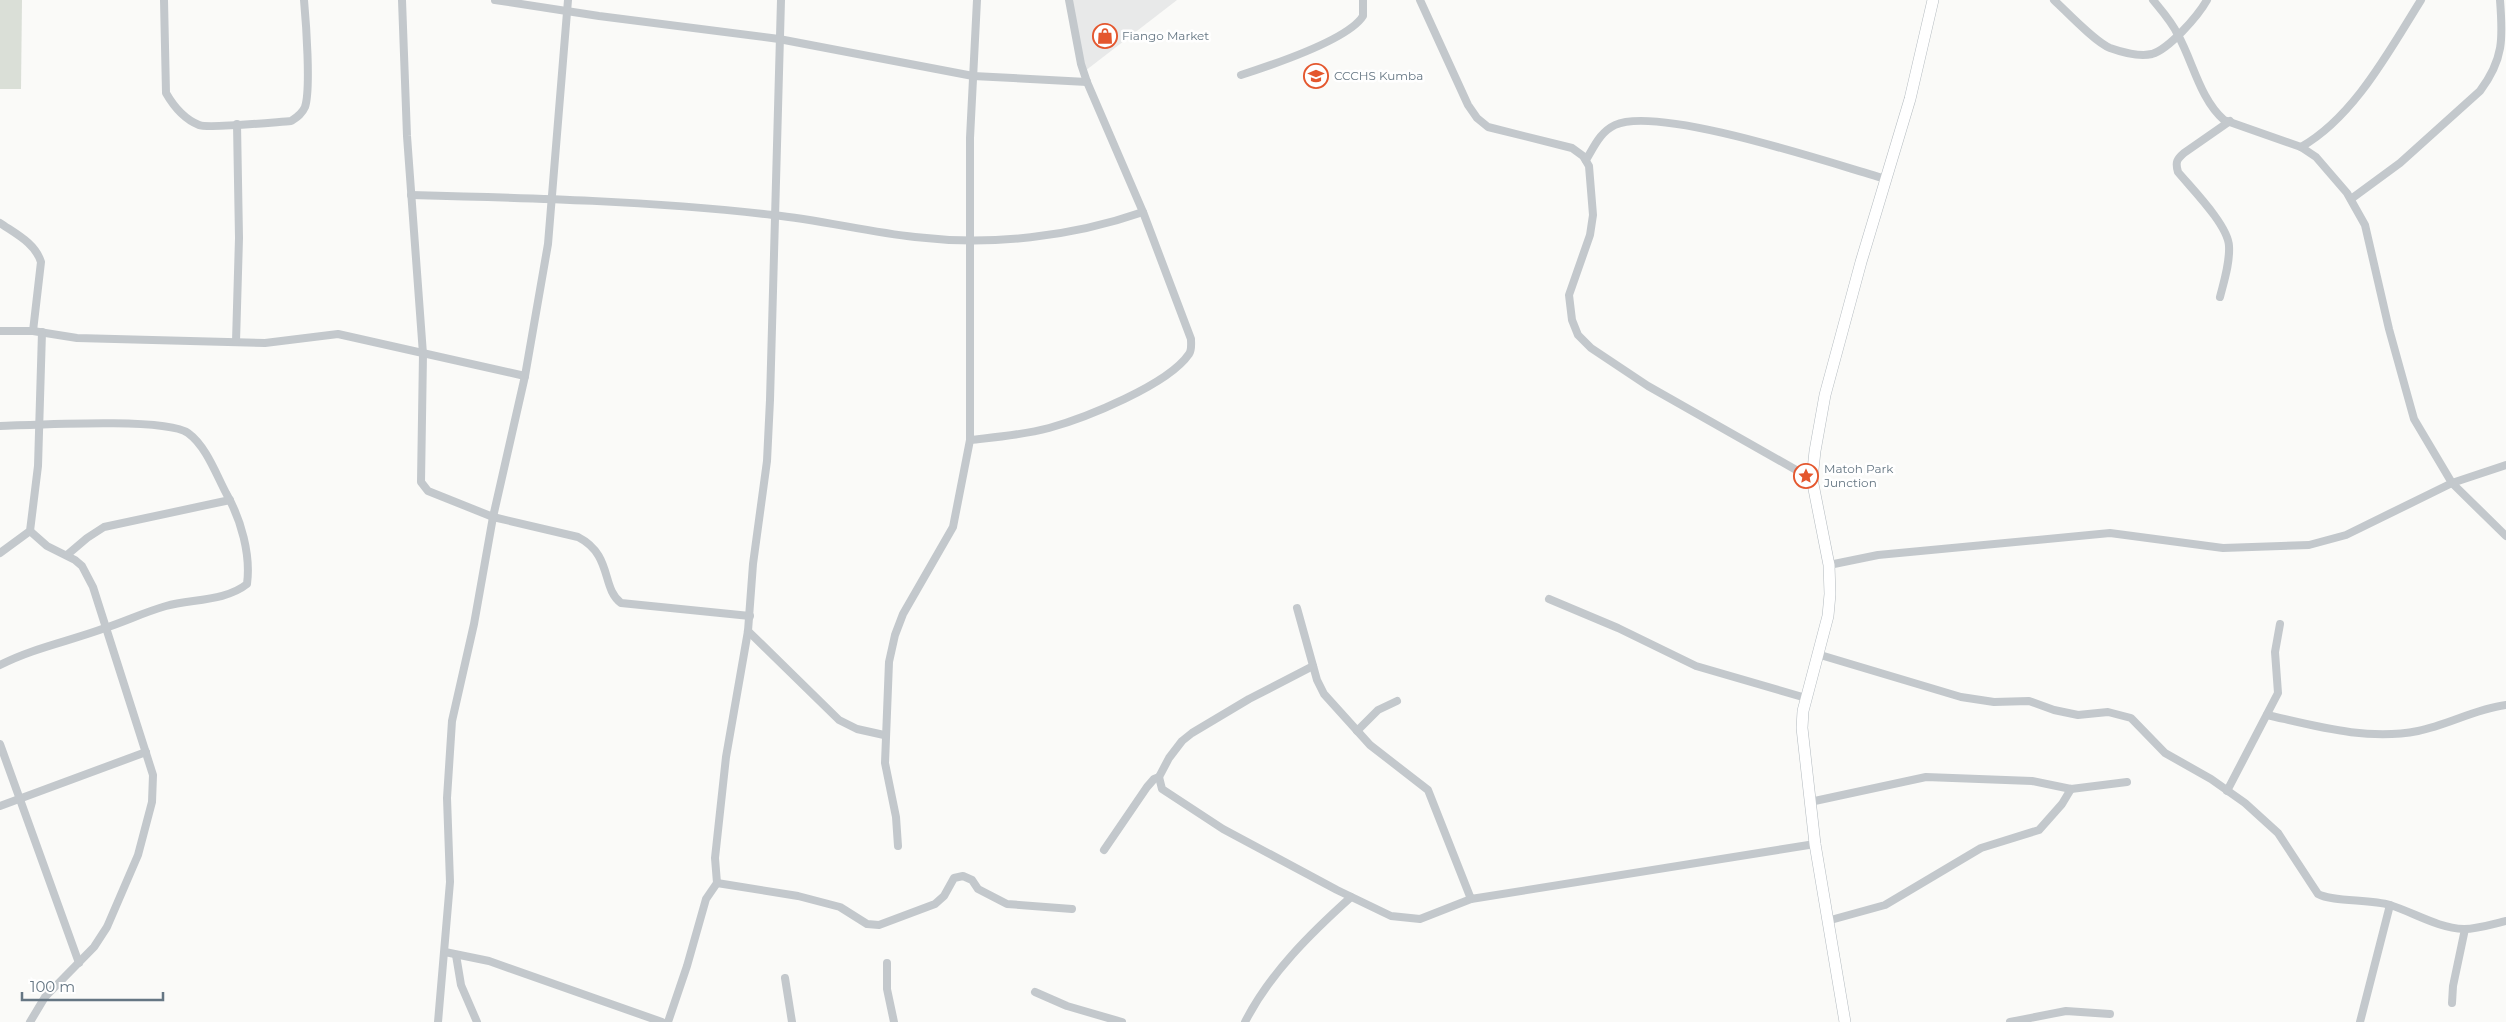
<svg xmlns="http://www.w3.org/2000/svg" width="2506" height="1022" viewBox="0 0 2506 1022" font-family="Montserrat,sans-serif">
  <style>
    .built { fill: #e8e9e9 }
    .garden { fill: #dadfd7 }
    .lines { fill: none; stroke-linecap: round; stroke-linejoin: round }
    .secondary-casing { stroke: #b3babf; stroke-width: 12 }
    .street { stroke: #c3c8cc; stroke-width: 8 }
    .secondary { stroke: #fff; stroke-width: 11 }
    .labels { text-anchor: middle; stroke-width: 5; stroke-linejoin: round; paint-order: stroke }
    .poi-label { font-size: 12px; fill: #657683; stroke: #fff; text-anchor: start }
  </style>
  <rect width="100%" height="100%" fill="#fafaf8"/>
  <polygon class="built" points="1072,0 1177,0 1085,71"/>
  <polygon class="garden" points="0,0 22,0 21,89 0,89"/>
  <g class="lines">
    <defs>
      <polyline id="secondary" points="1845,1022 1815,844 1802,728 1803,711 1828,616 1830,594 1829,565 1812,479 1815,451 1825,395 1861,262 1910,99 1933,0"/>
    </defs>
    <use href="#secondary" class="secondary-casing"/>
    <g class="street">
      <path d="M164 0 166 93C174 107 184 119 199 125 208 129 276 122 291 121 297 117 302 114 305 107 311 89 306 22 304 0"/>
      <path d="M402 0 407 136 423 354 421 482 428 491 493 517 578 537C613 555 601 588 621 603L750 616"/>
      <polyline points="495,0 599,16 779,39 973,76 1087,82"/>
      <polyline points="1420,0 1468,105 1477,118 1488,127 1572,148 1583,156 1589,166 1593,215 1590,235 1569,295 1572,320 1578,335 1591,348 1648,386 1812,479"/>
      <path d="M2054 0C2067 12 2095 42 2110 48 2121 52 2140 57 2152 54 2169 49 2198 16 2207 0"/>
      <path d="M2153 0C2162 11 2172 22 2178 35 2193 62 2200 99 2224 120L2301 147 2316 157 2347 193 2365 225 2389 329 2414 419 2452 483 2506 536"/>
      <path d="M1241 75C1269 66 1348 40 1363 16V0"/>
      <path d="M2301 147C2354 117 2389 51 2421 0"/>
      <path d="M1586 160C1594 147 1600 132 1615 125 1659 105 1833 164 1886 179"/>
      <path d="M411 195C532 198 653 201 773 215 821 220 868 232 915 237 991 246 1071 237 1143 212"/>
      <path d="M2351 199 2400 163 2480 91C2504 59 2503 38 2500 0"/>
      <path d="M0 223C16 234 35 243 41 262L33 331"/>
      <path d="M2220 297C2224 281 2230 263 2229 246 2228 225 2192 189 2178 172 2175 162 2177 159 2184 153L2230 121"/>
      <polyline points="0,331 33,331 77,338 265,343 338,334 525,376"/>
      <polyline points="236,342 239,238 237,124"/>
      <path d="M0 426C33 425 166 417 188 433 206 446 216 474 226 493 241 519 251 555 247 584 226 601 192 599 166 606 145 612 126 621 105 628 70 641 33 648 0 665"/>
      <path d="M970 440C996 437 1023 435 1049 428 1085 418 1168 385 1189 354 1192 350 1191 344 1191 339L1143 212 1087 82 1081 64 1069 0"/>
      <polyline points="30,531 47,546 75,560 82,566 93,587 153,775 152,802 138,855 107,927 94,947 45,997 30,1022"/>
      <polyline points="0,553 30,531 38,466 42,332"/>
      <polyline points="67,555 87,538 104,527 230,500"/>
      <polyline points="1829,565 1878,555 2110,533 2223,548 2309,545 2346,535 2452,483 2506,465"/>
      <polyline points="1549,599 1618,628 1696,666 1806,698"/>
      <polyline points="1297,608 1317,680 1324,694 1370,745 1428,790 1471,899 1815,844"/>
      <polyline points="748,631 839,720 857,729 884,735"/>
      <path d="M1817 654 1961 697 1994 702 2029 701 2054 710 2078 715 2108 712 2131 718 2165 753 2211 779 2245 803 2278 833 2318 894C2332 902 2370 899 2390 905 2415 913 2438 928 2464 929 2478 929 2493 924 2506 921"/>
      <polyline points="1313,666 1249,699 1192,733 1182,741 1169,758 1159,777 1162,789 1223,829 1337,890 1391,916 1420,919 1471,899"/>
      <path d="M2267 715C2316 726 2367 741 2418 731 2448 725 2475 709 2506 705"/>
      <polyline points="1357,731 1378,710 1397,701"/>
      <polyline points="0,744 79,963"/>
      <polyline points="2227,791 2278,693 2275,652 2280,624"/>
      <polyline points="1810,802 1926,777 2032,781 2071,789 2127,782"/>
      <polyline points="0,806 146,752"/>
      <polyline points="898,846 896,817 885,763 889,662 895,635 903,614 953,527 970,440 970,138 977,0"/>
      <polyline points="1104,850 1147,787 1154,779 1159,777"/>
      <polyline points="717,883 798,896 840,907 867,924 879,925 935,904 944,896 954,878 963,876 972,880 978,889 1007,904 1072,909"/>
      <polyline points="1827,921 1885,905 1981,848 2039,830 2062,804 2071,789"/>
      <polyline points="445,952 489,961 662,1022"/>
      <polyline points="456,955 461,985 477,1022"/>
      <polyline points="887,963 887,989 894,1022"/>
      <polyline points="785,978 792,1022"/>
      <polyline points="1035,992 1067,1006 1122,1022"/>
      <polyline points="2452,1003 2453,986 2465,929"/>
      <polyline points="438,1022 450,882 447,798 452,721 474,624 493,517 525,376 548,244 568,0"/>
      <polyline points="668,1022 687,966 706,899 717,883 715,858 726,757 748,631 753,564 767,461 770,400 781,0"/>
      <path d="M1245 1022C1270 973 1311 933 1351 897"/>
      <polyline points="2010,1022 2066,1011 2110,1014"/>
      <polyline points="2360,1022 2390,905"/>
    </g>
    <use href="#secondary" class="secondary"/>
  </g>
  <defs>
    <symbol id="shop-ring" viewBox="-11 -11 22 22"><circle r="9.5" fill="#fff" stroke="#e4572e" stroke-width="1.5"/><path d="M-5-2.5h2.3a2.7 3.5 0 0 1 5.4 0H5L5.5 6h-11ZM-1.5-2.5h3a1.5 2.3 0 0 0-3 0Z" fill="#e4572e"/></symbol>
    <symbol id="university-ring" viewBox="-11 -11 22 22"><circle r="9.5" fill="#fff" stroke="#e4572e" stroke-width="1.5"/><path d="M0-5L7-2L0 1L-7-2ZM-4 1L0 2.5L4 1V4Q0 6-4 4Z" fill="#e4572e"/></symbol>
    <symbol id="sight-ring" viewBox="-11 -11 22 22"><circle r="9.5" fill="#fff" stroke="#e4572e" stroke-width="1.5"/><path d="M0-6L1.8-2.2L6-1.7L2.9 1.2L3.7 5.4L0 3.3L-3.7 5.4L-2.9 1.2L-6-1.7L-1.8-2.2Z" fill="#e4572e"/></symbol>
  </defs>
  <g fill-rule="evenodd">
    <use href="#shop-ring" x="1091" y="22" width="28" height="28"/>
    <use href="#university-ring" x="1302" y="62" width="28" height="28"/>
    <use href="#sight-ring" x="1792" y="462" width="28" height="28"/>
  </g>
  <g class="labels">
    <g class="poi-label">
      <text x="1122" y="40">Fiango Market</text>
      <text x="1334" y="80">CCCHS Kumba</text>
      <text x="1824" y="473">Matoh Park<tspan x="1824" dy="14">Junction</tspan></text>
    </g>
  </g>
  <path d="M22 992v8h141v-8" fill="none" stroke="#657683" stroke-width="2.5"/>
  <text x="30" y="992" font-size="15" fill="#657683" stroke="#ffffff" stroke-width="4" paint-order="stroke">100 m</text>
</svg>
